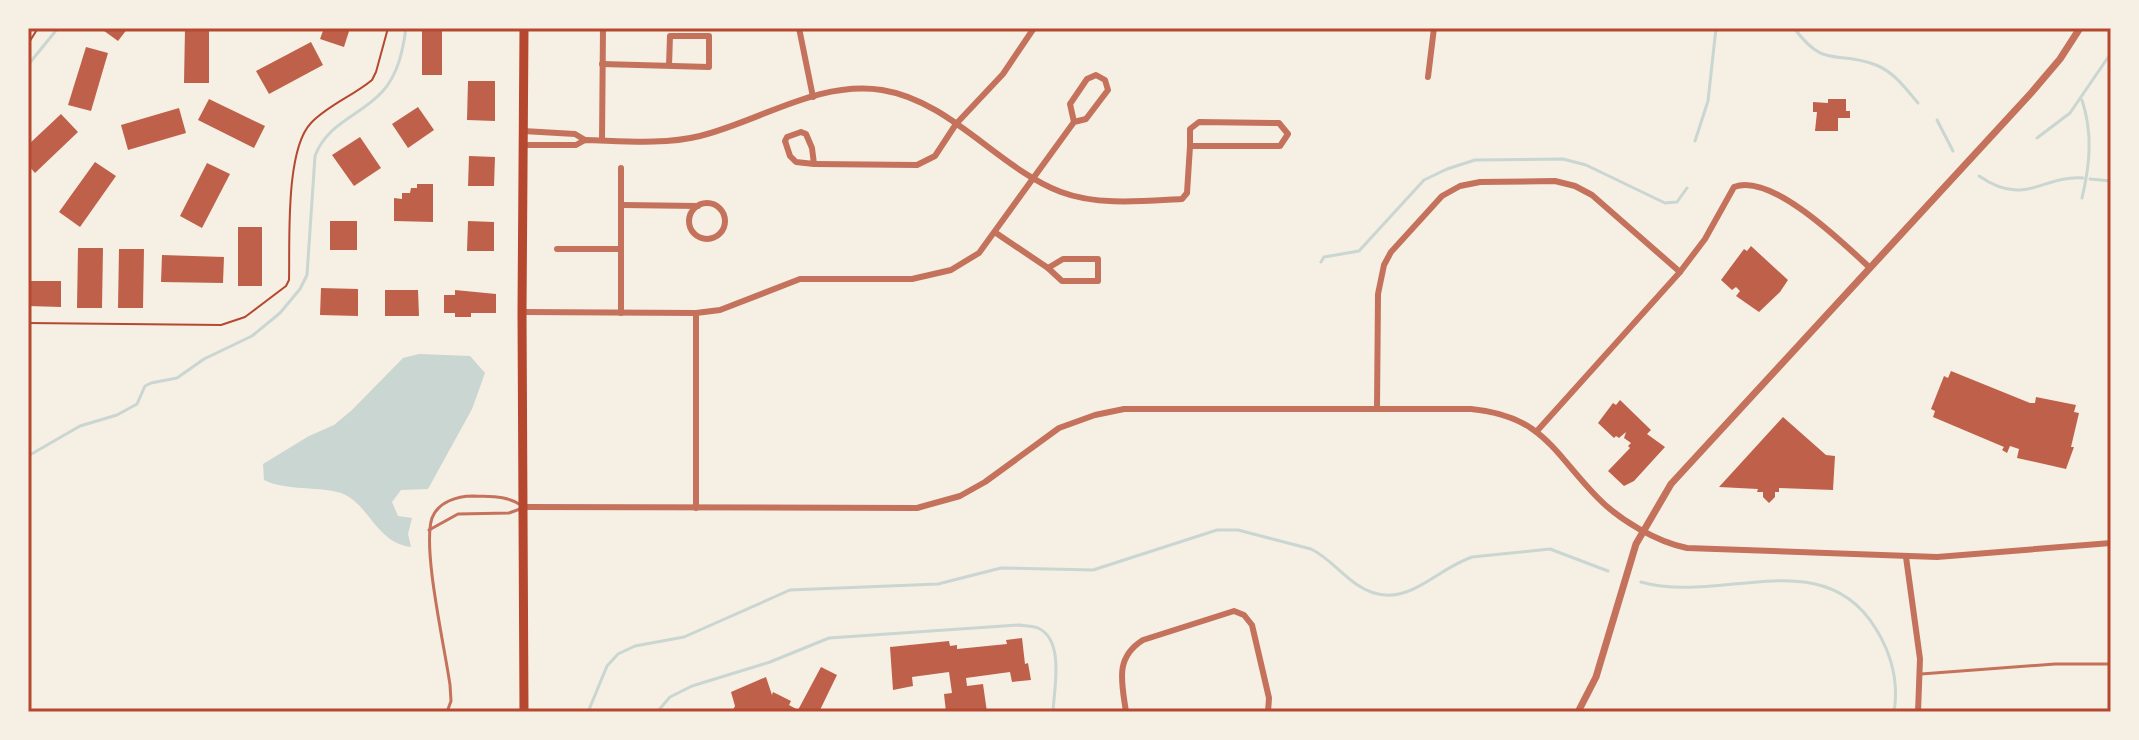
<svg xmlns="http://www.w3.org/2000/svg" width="2139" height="740" viewBox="0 0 2139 740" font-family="'Space Grotesk',sans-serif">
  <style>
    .water { fill: #c9d6d2 }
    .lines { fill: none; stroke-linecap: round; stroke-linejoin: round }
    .stream { stroke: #c9d6d2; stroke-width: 3 }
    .building { fill: #bf614a }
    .path { stroke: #b5482f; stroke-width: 2 }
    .service { stroke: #c5725c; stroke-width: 3 }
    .minor { stroke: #c5725c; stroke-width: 6 }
    .tertiary { stroke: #c5725c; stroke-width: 7 }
    .primary { stroke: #b5482f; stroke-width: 9 }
    .neatline { fill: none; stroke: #b5482f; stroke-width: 3 }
  </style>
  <rect width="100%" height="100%" fill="#f6efe4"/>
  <path class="water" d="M419 354 470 356 485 373 472 409 428 489 401 490 392 502 398 516 412 518 408 534 411 547C379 543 371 511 349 497 330 484 290 493 264 480L263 464 309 436 334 425 352 410 403 358Z"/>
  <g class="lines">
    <g class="stream">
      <path d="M1794 28C1826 71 1836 49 1876 65 1894 72 1906 89 1918 103"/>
      <polyline points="28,65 58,28"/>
      <path d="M2082 100C2093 134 2090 164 2082 198"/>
      <polyline points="1937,120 1953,151"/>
      <polyline points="2037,138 2070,113 2111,53"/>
      <polyline points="1695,141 1708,101 1716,28"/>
      <path d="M1979 176C2026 208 2041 175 2083 178"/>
      <polyline points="2090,179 2111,181"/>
      <polyline points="1321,262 1324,257 1359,251 1424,180 1447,169 1475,160 1563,159 1586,165 1665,203 1677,202 1687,188"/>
      <path d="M28 456 80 426 117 415 137 404 145 386 151 383 177 378 204 359 252 336 280 313 300 289 307 275 315 156C327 123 360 116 382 92 398 75 403 50 406 28"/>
      <path d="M1641 582C1720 605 1823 541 1876 629 1892 655 1899 682 1894 712"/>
      <path d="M588 712 607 666 618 654 635 646 684 637 790 590 938 584 1001 568 1093 570 1217 530H1238L1311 549C1328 557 1340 573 1356 584 1402 616 1431 571 1472 557L1550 549 1608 571"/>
      <path d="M657 712 670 697 692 686 770 662 829 638 1019 625C1025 626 1033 626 1038 628 1065 640 1054 689 1053 712"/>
    </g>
  </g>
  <g class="building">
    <polygon points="100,28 128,28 118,41"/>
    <polygon points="185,28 209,28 209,83 184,83"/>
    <polygon points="324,28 350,28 344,47 320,39"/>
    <rect x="422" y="28" width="20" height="47"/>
    <polygon points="311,42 323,65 269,94 256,71"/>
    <polygon points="86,47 108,53 91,111 68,105"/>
    <polygon points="468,81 495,81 495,121 467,120"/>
    <polygon points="209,99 265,126 254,148 198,120"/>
    <polygon points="1828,99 1846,99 1846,111 1850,111 1850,118 1838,118 1838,131 1815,131 1817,112 1813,112 1813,102 1828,103"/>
    <polygon points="418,107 434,130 408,148 392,124"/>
    <polygon points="179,108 186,133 128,150 121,125"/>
    <polygon points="61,114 78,132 35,173 28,165 28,145"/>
    <polygon points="360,137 381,168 354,186 332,155"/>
    <polygon points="469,156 495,157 494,186 468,186"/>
    <polygon points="95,162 116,176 80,227 59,212"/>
    <polygon points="207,163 230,174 202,228 180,216"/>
    <polygon points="417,184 433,184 433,222 394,221 394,198 402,199 402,193 410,193 411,188 417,188"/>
    <rect x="330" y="221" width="27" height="29"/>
    <polygon points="468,221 494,222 494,251 467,251"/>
    <rect x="238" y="227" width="24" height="59"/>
    <polygon points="1751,246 1788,280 1780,292 1759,312 1736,296 1740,291 1736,287 1732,290 1721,280 1744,249 1747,251"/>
    <polygon points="78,248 103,248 102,308 77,308"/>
    <polygon points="119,249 144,249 143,308 118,308"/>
    <polygon points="162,255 224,257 223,283 161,282"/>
    <polygon points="28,281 61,281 61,307 28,306"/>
    <polygon points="321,288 358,289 358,316 320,315"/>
    <polygon points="385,290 418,290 419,316 385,316"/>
    <polygon points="455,290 496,294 496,313 471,313 471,317 455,317 455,313 444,313 444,295 455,295"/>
    <polygon points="1951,371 2030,403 2035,403 2036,397 2076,405 2074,412 2079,413 2071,447 2074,447 2066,469 2017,458 2019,449 2010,446 2007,453 2002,450 2004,447 1933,417 1935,411 1931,409 1944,376 1948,378"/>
    <polygon points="1620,400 1651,430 1647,434 1665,447 1634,481 1624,486 1608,471 1630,448 1628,446 1631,443 1624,438 1626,432 1619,438 1616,436 1614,438 1598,423 1613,403 1616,405"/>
    <polygon points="1783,417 1826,455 1835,456 1833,490 1779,488 1779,492 1775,492 1775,497 1769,503 1763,497 1763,492 1757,492 1758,489 1719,487"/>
    <polygon points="1022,638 1025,664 1028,663 1031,680 1012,682 1010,672 966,678 967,686 983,684 987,712 946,712 944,694 952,693 949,672 912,677 913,686 893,690 890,647 949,641 950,646 957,645 957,649 1007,644 1006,640"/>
    <polygon points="821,667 837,675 819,712 732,712 735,706 731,692 766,677 772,695 773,692 791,701 789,705 798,710"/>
  </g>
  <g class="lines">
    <g class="path">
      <polyline points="28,44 38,28"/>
      <path d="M28 323 221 325 245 317 286 286 289 280C290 242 285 150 311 123 328 105 353 96 372 80L376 72 388 28"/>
    </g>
    <g class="service">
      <polyline points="429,530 458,514 509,513 520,509"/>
      <polyline points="1921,674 2055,664 2111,664"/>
      <path d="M447 712 451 701 450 685C445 648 422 549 432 518 438 502 457 496 473 496 491 497 505 495 521 505"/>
    </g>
    <g class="minor">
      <polyline points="799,28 813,97"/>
      <polyline points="602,64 709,67 709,36 670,36 669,66"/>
      <polyline points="1428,77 1434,28"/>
      <polyline points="523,131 575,134 585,140"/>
      <polygon points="801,132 806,134 812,148 814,164 796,162 790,156 785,141 787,137"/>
      <polyline points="602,140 603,28"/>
      <path d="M524 145H576L585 140C623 141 663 145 700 136 760 121 819 80 882 90 951 101 998 168 1061 192 1098 206 1144 201 1182 199L1187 193 1190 146H1280L1288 134 1279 123 1199 122 1190 129V146"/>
      <polyline points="814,164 917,165 935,156 956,124 1003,74 1034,28"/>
      <circle cx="707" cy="221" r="18"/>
      <polyline points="622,205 698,206"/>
      <polyline points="996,233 1048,268"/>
      <polyline points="557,249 621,249"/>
      <polygon points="1063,259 1098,259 1098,281 1062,281 1048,268"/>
      <polyline points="522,312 696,313 720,310 800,279 912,279 951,270 979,253 1074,122 1086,119 1108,90 1105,80 1096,75 1087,79 1070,104 1074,122"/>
      <polyline points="621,313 621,168"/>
      <polyline points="696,313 696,508"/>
      <polyline points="1377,408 1378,294 1384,265 1391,252 1442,196 1460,186 1480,182 1555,181 1575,186 1592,195 1680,272"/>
      <path d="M1537 431 1680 272 1705 239 1734 187C1771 172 1843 243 1869 267"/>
      <path d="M524 507 917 508 960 496 985 482 1059 428 1095 415 1124 409H1471C1543 416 1553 452 1597 497 1619 520 1657 542 1687 548L1937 557 2111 543"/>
      <polyline points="1906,557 1920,659 1918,712"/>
      <path d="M1126 712C1122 683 1114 658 1143 640L1234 611 1244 615 1252 625 1269 698 1268 712"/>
    </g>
    <polyline class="tertiary" points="1578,712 1596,677 1636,544 1671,484 2032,92 2060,59 2080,28"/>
    <polyline class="primary" points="524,28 522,312 524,712"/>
  </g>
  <rect width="2139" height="740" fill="none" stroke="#f6efe4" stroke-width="60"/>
  <rect x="30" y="30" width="2079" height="680" class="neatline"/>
</svg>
